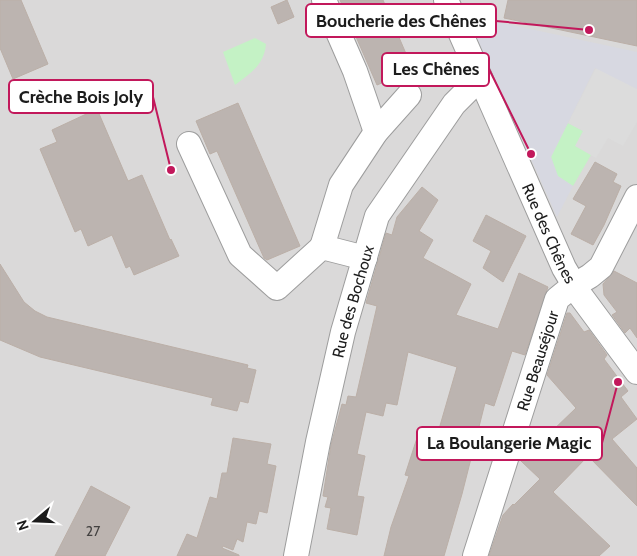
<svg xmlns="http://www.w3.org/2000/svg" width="637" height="556" viewBox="0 0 637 556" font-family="Cabin,sans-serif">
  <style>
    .residential { fill: #dad9d9 }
    .park { fill: #c4f2c5 }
    .parking { fill: #dcdcdc }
    .plaza { fill: #d7d8e1 }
    .building { fill: #bcb4b0; stroke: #bbafa7 }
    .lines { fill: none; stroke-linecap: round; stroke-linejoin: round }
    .minor-casing { stroke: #9d9d9d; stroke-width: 26 }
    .minor { stroke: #fff; stroke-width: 24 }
    .labels { text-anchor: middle; stroke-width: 4; stroke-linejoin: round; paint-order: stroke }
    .number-label { font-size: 14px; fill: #444241 }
    .street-label { font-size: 16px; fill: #1c1c1c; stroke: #fff }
    .leader { fill: none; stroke: #c2185b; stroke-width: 2 }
    .callout-dot { fill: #c2185b; stroke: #fff; stroke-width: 2 }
    .callout { fill: #fff; stroke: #c2185b; stroke-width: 2 }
    .callout-label { font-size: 18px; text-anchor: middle; font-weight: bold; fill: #1c1c1c }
  </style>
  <rect width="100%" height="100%" fill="#ece8e2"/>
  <rect class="residential" x="0" y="0" width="637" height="556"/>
  <g class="park">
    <path d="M255 38 266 44C264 65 251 73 235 85L223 52Z"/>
    <polygon points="568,123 583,131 591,155 573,186 557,176 551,157"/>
  </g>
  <polygon class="parking" points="596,68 637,89 637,122 623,146 608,138 596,158 575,146 583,131 568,123"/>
  <polygon class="plaza" points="483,19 637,52 637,89 595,68 551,157 558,176 573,186 557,217 475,34"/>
  <g class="building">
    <polygon points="0,0 21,0 48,64 13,79 0,48"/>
    <polygon points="287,0 294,17 278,24 271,7"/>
    <polygon points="340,0 383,0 413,70 377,85"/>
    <polygon points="508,0 637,0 637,46 504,18"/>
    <polygon points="238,103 300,246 267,260 264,258 217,151 210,154 196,121"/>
    <polygon points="97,109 128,181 142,175 170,240 171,239 179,256 134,275 130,266 126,268 112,235 88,246 81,229 75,232 40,149 57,142 52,130"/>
    <polygon points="595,162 617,174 613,182 621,186 604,225 593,245 571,234 586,206 573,199"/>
    <polygon points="422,187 438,200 419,231 433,240 423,258 471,284 456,315 498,329 519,273 548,287 525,355 512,351 494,406 485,403 462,494 444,556 384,556 391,527 409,476 405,475 417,438 435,443 457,367 408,352 397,405 386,403 383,416 366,412 357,454 365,456 357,496 364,497 357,535 327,529 331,508 325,507 328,497 323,496 331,445 342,404 346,405 348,396 356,397 377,306 366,303 386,233 392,235 397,217"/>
    <polygon points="486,215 526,236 503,282 483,268 491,251 473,241"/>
    <polygon points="0,264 24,302 35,311 47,317 248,365 247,368 256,370 248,403 240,401 237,411 211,405 213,398 40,357 0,340"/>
    <polygon points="614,271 637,283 637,338 630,328 625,333 612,315 617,312 604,295 603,284"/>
    <polygon points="567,313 570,313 584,332 589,330 607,355 604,359 628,391 621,397 637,419 612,439 637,468 637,506 588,456 553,492 610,546 599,556 489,556 503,515 513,504 514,505 540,479 521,461 576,408 547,375"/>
    <polygon points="233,438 271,444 267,464 276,466 267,513 259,511 256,524 247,522 243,542 237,539 233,550 223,546 222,548 239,555 239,556 177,556 187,534 197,538 210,497 217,499 222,473 227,473"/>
    <polygon points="91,486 130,507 105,556 55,556"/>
  </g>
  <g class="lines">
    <defs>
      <g id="minor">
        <polyline points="324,0 355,71 376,132"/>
        <path id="s1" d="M446 0 564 268 580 295 637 372"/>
        <polyline points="189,144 240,255 277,288 322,247 365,258"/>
        <polyline points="322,247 341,185 376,132 409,95"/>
        <path id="s2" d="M296 556 318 442 343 332 377 216 454 104 480 78"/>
        <path id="s3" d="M475 556 557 299 573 286 590 276 601 267 637 197"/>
      </g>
    </defs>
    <use href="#minor" class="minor-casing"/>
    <use href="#minor" class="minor"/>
  </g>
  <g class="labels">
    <g class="number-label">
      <text x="93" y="536">27</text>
    </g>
    <g class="street-label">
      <text dy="6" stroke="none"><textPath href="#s1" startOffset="255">Rue des Chênes</textPath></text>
      <text dy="6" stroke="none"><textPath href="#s2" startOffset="261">Rue des Bochoux</textPath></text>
      <text dy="6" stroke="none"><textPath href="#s3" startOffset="205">Rue Beauséjour</textPath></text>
    </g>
  </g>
  <path class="leader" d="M589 30L496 21M531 154L489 69M171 170L153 97M618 382L602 443"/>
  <g class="callout-dot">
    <circle cx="589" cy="30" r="5"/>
    <circle cx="531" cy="154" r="5"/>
    <circle cx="171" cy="170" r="5"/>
    <circle cx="618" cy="382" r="5"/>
  </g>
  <g class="callout">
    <rect x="306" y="4" width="190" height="33" rx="5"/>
    <rect x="382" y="53" width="107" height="33" rx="5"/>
    <rect x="9" y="80" width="144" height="33" rx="5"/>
    <rect x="417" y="427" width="185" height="33" rx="5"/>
  </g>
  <g class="callout-label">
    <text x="401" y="27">Boucherie des Chênes</text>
    <text x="436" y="75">Les Chênes</text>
    <text x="81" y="103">Crèche Bois Joly</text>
    <text x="509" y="449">La Boulangerie Magic</text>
  </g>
  <g transform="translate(35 521) rotate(251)" stroke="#ffffff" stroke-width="4" paint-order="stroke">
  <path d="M0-4L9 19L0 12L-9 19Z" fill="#1c1c1c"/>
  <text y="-8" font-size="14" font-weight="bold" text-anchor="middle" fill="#1c1c1c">N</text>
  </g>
</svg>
